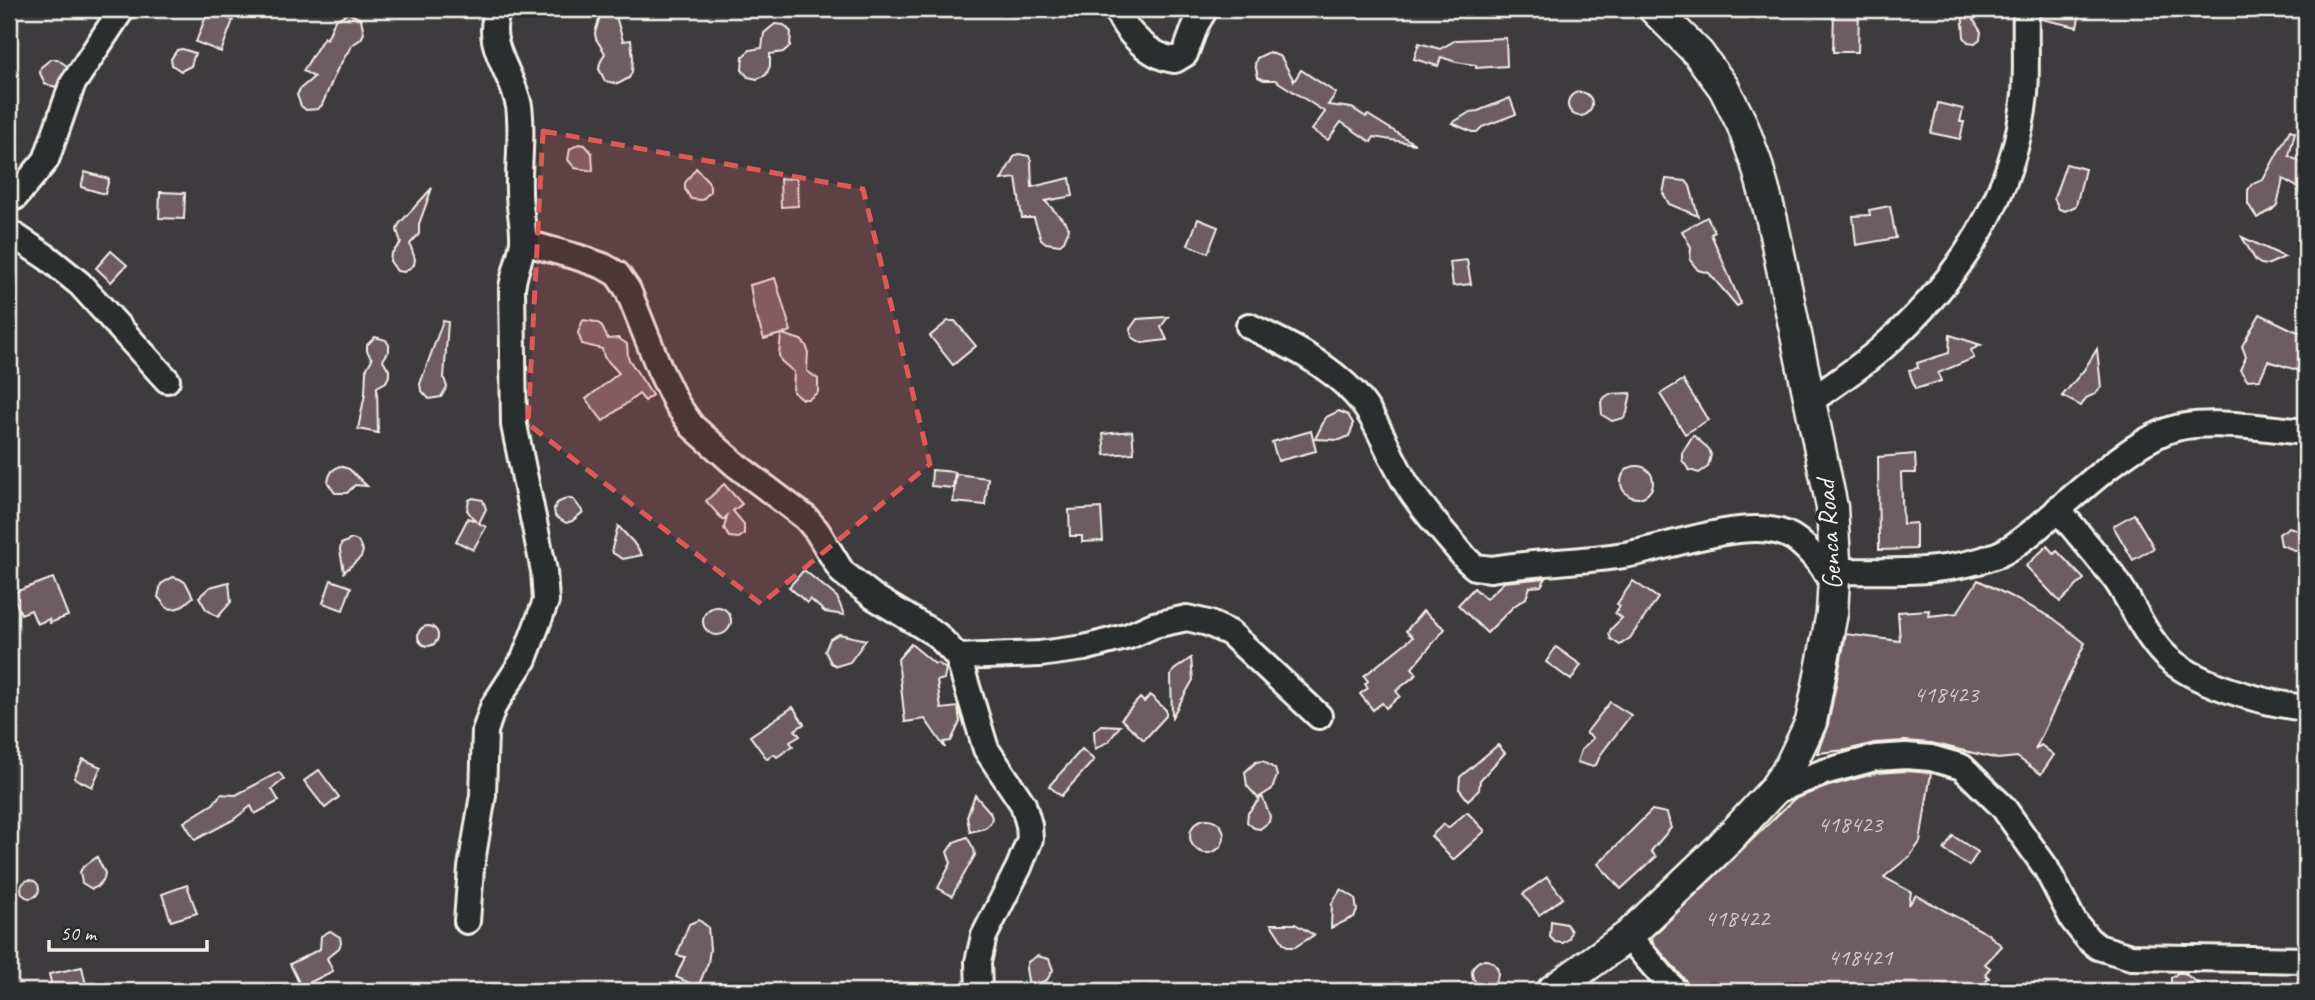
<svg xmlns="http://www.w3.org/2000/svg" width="2315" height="1000" viewBox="0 0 2315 1000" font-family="Caveat,sans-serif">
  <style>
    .building { fill: #6e5c63; stroke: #f4f1e8; stroke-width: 2 }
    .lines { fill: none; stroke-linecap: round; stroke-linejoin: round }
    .minor-casing { stroke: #f4f1e8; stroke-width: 30 }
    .tertiary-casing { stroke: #f4f1e8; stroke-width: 35 }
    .minor { stroke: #2a2d2e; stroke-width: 24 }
    .tertiary { stroke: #2a2d2e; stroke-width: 30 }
    .marked { fill: #de5a58; fill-opacity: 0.2; stroke: #de5a58; stroke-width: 5; stroke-dasharray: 14 9; stroke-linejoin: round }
    .labels { text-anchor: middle; stroke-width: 7; stroke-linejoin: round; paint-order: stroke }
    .number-label { font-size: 24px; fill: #d2ccc7 }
    .street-label { font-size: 28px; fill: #f4f1e8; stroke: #2a2d2e }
  </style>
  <rect width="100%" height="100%" fill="#3e3b3e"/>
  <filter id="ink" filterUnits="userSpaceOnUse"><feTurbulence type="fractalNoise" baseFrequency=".0143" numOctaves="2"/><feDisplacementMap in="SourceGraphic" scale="14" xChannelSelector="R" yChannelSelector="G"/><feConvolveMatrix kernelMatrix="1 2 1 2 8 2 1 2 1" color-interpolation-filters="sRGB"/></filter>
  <g filter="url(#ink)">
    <g class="building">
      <polygon points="602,9 614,9 623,41 631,40 633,58 632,72 629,78 618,84 605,81 599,69 600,63 605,53 596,39 595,33"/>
      <polygon points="1834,9 1859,9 1858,52 1833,52"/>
      <polygon points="1962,9 1967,9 1981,32 1980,39 1975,43 1968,42 1964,37"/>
      <polygon points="2041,9 2081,9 2077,27 2041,19"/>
      <polygon points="208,11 233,20 221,52 196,42"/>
      <polygon points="348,13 361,19 364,33 361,39 352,45 337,70 322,105 318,109 306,110 301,106 297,95 300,89 314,77 303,71 324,37 327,39 335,20"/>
      <polygon points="775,24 784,25 791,32 790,46 783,52 770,54 770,66 766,75 757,79 748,77 742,70 743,56 750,50 762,48 764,33"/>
      <polygon points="1506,38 1507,66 1476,68 1476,65 1456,62 1441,57 1438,66 1414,59 1419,43 1440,49 1456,40"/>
      <polygon points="182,49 195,53 191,66 181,71 172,65 171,59 177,50"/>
      <polygon points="1269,52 1281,57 1294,81 1301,70 1336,93 1328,105 1352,108 1366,117 1368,115 1415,144 1374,137 1371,142 1341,122 1328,140 1312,130 1325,112 1275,80 1264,80 1258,77 1255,64 1257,58"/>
      <polygon points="51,59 57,59 67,66 56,87 45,84 40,73 41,67"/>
      <circle cx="1580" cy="104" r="12"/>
      <polygon points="1510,98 1516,114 1482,127 1477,132 1472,132 1452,123 1470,112 1478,111"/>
      <polygon points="1938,103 1963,109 1960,122 1964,122 1960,139 1931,133"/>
      <polygon points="2290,130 2295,132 2289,156 2306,165 2306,192 2283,179 2277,205 2272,210 2257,218 2248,204 2248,190 2252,184 2263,180"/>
      <polygon points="579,144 585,145 592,153 593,171 575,168 568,160 570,149"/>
      <polygon points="1019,154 1029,156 1031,161 1032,187 1070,178 1073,196 1045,201 1066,223 1069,229 1064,241 1059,245 1046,243 1041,239 1034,218 1022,218 1016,178 1001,180 1014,157"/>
      <polygon points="2066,164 2085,169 2076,206 2065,211 2059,209 2054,198"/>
      <polygon points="696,168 708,181 710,186 710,192 702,200 691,199 685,189 685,183"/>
      <polygon points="85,172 109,179 105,194 81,187"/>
      <polygon points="797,178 798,206 781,207 780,179"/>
      <polygon points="1666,179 1686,181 1690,186 1698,216 1669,204 1663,193"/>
      <polygon points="432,188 419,224 419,234 410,244 415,259 414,265 404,272 397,271 390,261 391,254 401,243 397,230 399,224"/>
      <polygon points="160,192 185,193 184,219 159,218"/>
      <polygon points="1890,206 1896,238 1856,245 1853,216 1870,215 1869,210"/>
      <polygon points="1707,217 1715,232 1711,234 1741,304 1737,306 1709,273 1698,270 1690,260 1691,247 1682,231"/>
      <polygon points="1198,219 1218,227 1208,253 1188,245"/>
      <polygon points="2242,237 2285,257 2267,265 2261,264 2256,261"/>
      <polygon points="111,251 127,265 111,282 96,268"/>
      <polygon points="1467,260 1471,284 1453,286 1450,262"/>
      <polygon points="775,278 791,331 782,334 801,340 806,345 808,351 807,371 818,379 818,392 809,399 802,399 793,392 794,372 781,361 779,355 781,334 764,339 754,309 750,285"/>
      <polygon points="2260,314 2293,330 2306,334 2306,373 2268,361 2260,379 2247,380 2240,370 2246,357 2242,346"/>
      <polygon points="1168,317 1161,327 1167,340 1142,343 1132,337 1130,329 1137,319"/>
      <polygon points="583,320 596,322 601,325 608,339 618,338 627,344 628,358 652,395 645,401 639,394 603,421 586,399 619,373 604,357 602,349 582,344 578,333"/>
      <polygon points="443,321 448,322 444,378 447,387 441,397 429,399 421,390 420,384"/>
      <polygon points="948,321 955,321 976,346 953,365 930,336"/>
      <polygon points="1950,335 1981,345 1971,350 1974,358 1938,373 1941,381 1915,389 1909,370 1918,368 1917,363 1949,353"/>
      <polygon points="375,337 386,340 389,345 389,351 383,360 389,370 389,376 386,382 377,387 378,433 358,429 365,394 366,370 372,359 367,351 367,345"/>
      <polygon points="2097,349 2101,387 2095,394 2086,398 2081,406 2062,396 2084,370"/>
      <polygon points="1683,380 1708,420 1685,434 1660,394"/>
      <polygon points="1631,393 1627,413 1624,418 1612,421 1602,415 1601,402 1605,397 1610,394"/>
      <polygon points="1339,411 1348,415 1353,423 1353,427 1349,436 1340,440 1315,439 1326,417"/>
      <polygon points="1132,431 1134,453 1105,455 1103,434"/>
      <polygon points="1311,431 1316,451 1278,461 1272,442"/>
      <polygon points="1693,435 1709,449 1711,455 1708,467 1699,473 1689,470 1682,460 1682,453"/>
      <polygon points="1915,454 1916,473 1901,473 1903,524 1916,523 1916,549 1879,550 1878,457"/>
      <circle cx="1637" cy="482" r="16"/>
      <polygon points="339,466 349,469 367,486 355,485 347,493 335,493 328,483 329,477 332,471"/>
      <polygon points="932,470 955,472 953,488 931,486"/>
      <polygon points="956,474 988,478 985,505 953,502"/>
      <polygon points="724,484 742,504 733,511 744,524 744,534 739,538 729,537 724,528 727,516 723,520 706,501"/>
      <polygon points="473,498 483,500 486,509 479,523 486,527 473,550 456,541 468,518 475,521 467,510 469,500"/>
      <polygon points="568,498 574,500 583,512 572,521 566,523 555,516 554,509 557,503"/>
      <polygon points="1101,508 1103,541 1082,542 1082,536 1070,536 1069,510"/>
      <polygon points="2134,514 2154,548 2133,560 2113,526"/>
      <polygon points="618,526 633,542 642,555 623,559 613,553 612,548"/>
      <polygon points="2289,527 2300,531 2306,547 2306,554 2281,545 2279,534"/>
      <polygon points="352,539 358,541 363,551 361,557 344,572 340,550 341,544"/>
      <polygon points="2047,546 2054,554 2057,551 2084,579 2060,602 2026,566"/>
      <polygon points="804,570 837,597 844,615 825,612 810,599 807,603 789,587"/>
      <polygon points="173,577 180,579 186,583 193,597 181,607 174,609 167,608 158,597 161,584"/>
      <polygon points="53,578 68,616 50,623 49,619 37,624 31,610 21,614 12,593"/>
      <polygon points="1546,578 1541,586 1530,587 1526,598 1514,606 1487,633 1458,605 1474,588 1486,599 1504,582"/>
      <polygon points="331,580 351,587 343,610 323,603"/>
      <polygon points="1978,580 2053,618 2085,643 2035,750 2041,745 2054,755 2041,774 2017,757 1998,759 1932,743 1905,741 1874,743 1847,750 1817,753 1828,725 1846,634 1900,641 1898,612 1929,610 1928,616 1957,613"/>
      <polygon points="1633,581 1658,598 1630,638 1620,645 1611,639 1609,634 1611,629 1622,618 1615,613 1620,606 1617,604"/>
      <polygon points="229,582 231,602 218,617 206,609 199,597 210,587"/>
      <circle cx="717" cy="621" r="14"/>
      <polygon points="1423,611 1445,629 1412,668 1417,674 1396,691 1400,696 1386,708 1382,703 1373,710 1360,694 1368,688 1365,684 1368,681 1364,676 1413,637 1406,631"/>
      <circle cx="428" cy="636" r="10"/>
      <polygon points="839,634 866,640 850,662 837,666 831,663 825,651 830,639"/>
      <polygon points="911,644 935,664 938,663 946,669 944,679 937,681 941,709 958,707 960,722 951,741 944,742 945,748 925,719 905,722 898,659"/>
      <polygon points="1556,647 1581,665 1571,680 1546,662"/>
      <polygon points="1191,658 1193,680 1172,717 1171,675 1174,670"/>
      <polygon points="1150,695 1166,710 1166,716 1144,740 1121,719 1140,698 1144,702"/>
      <polygon points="1610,702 1631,715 1601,754 1596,765 1590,766 1577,762 1581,750 1593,738 1586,733"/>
      <polygon points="793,707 804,724 795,730 800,736 790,742 793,746 777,757 774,754 767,759 750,736"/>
      <polygon points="1101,725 1120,726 1109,741 1095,749 1094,731"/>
      <polygon points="1498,745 1505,753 1480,780 1479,790 1468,800 1459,789 1460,777"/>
      <polygon points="1082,749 1094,760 1061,796 1049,786"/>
      <polygon points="83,759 101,767 92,787 74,778"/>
      <polygon points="1263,761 1275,769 1277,776 1272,789 1258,798 1247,786 1245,772 1256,762"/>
      <polygon points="319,770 339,797 325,808 304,781"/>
      <polygon points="1906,771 1931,773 1920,842 1910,856 1884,877 1911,892 1909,905 1916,895 1988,934 2002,946 1985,964 1990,968 1985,974 1989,978 1978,991 1689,991 1686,981 1653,943 1652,937 1794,799 1829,786 1877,773"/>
      <polygon points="279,772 284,779 272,789 279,801 255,814 251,806 233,820 195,840 184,822 213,804 221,794 236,795"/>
      <polygon points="975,795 990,812 992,818 990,824 985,828 970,832 967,817"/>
      <polygon points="1262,796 1270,816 1269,822 1260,829 1254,828 1247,822 1248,813"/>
      <polygon points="1652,810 1667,813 1671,828 1651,851 1656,857 1621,889 1598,864"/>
      <polygon points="1467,812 1485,831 1453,860 1431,836 1444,824 1448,828"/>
      <circle cx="1207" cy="836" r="17"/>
      <polygon points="1953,836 1978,852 1969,866 1944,850"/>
      <polygon points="967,837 974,849 975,855 952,896 938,888 951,863 947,852 954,842"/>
      <polygon points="97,857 105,873 104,879 97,887 92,889 82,883 80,872 83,867"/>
      <polygon points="1547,877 1563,898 1539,915 1523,894"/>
      <circle cx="30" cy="889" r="9"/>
      <polygon points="187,885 197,913 171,921 162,894"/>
      <polygon points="1341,889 1355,898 1357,911 1354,917 1331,928 1332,903"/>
      <polygon points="699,920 708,927 710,949 708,963 698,987 676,977 685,957 677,955 689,924"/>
      <polygon points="1551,921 1566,924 1571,931 1569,939 1563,943 1555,942 1550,937"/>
      <polygon points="1271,924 1295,924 1314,935 1295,947 1289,947 1284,944"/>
      <polygon points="330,931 340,937 341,943 339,948 327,958 333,971 301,987 290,964 320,949 321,936"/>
      <polygon points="1037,956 1049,959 1053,970 1047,980 1029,987 1026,968 1028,962"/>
      <circle cx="1485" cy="973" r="13"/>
      <polygon points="82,967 86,985 53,991 49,974"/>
      <polygon points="2178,973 2184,973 2199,984 2181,991 2177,990 2171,983 2171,978"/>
    </g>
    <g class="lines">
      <defs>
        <g id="minor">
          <path d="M1117 9C1124 32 1151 57 1175 60L1185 54 1196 24 1205 9"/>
          <polyline points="9,198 15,197 46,160 72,85 122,9"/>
          <polyline points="9,232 48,258 80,284 167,380"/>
          <polyline points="523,242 577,257 603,266 617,274 628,290 660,370 676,403 692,426 736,465 806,518 817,531 842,572 874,597 937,635 958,657 986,749 1023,804 1029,825 1030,839 1019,867 984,936 978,962 979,991"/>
          <path d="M1249 326C1287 344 1327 363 1356 395 1380 422 1389 458 1409 488 1425 513 1447 536 1466 559L1475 567 1491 569C1535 562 1580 562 1624 555 1669 548 1743 517 1786 534 1805 542 1822 566 1834 583"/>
          <path d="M1811 401C1835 383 1861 367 1883 347 1958 281 2015 196 2025 94 2027 66 2025 37 2026 9"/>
          <path d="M2058 509C2077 533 2098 556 2116 580 2134 606 2146 640 2170 660 2201 686 2267 704 2306 708"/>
          <path d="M1834 571C1889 571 1945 575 1997 555 2018 547 2051 516 2069 500 2098 476 2129 447 2164 432 2199 416 2267 429 2306 432"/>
          <polyline points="958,657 1040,654 1084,648 1129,636 1154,625 1187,618 1208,623 1230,633 1319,716"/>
          <polyline points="1772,792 1824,772 1875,758 1906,756 1931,758 1962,767 2003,807 2046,868 2073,920 2088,939 2098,947 2131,957 2306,960"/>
          <path d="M467 921 471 868 483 795 485 731 493 707 524 659 546 601 544 571 514 425 512 288C514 272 522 254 523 241 524 225 519 208 519 192 518 163 523 135 519 106 513 73 482 42 499 9"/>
          <polyline points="1628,936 1675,991"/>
        </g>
        <polyline id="tertiary" points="1552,991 1628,936 1719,849 1772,792 1790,766 1811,722 1832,613 1835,561 1832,507 1772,220 1756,162 1742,124 1724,88 1698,53 1654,9"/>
      </defs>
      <use href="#minor" class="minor-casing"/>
      <use href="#tertiary" class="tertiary-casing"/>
      <use href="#minor" class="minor"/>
      <use href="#tertiary" class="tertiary"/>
    </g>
  </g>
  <path class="marked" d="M543 131 863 189 930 464 761 604 528 424Z"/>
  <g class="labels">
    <g class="number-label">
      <text x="1946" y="702">418423</text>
      <text x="1850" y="832">418423</text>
      <text x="1737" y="926">418422</text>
      <text x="1860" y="965">418421</text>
    </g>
    <g class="street-label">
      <text transform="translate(1828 535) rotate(-94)" y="10">Genca Road</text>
    </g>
  </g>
  <rect width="2315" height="1000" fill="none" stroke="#2a2d2e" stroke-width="35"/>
  <rect x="18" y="18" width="2280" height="965" fill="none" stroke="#f4f1e8" stroke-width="2.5" filter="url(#ink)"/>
  <path d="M49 940v10h158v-10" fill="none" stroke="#f4f1e8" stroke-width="3.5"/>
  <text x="60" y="940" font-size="21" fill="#f4f1e8" stroke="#2a2d2e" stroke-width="5" paint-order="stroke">50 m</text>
</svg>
